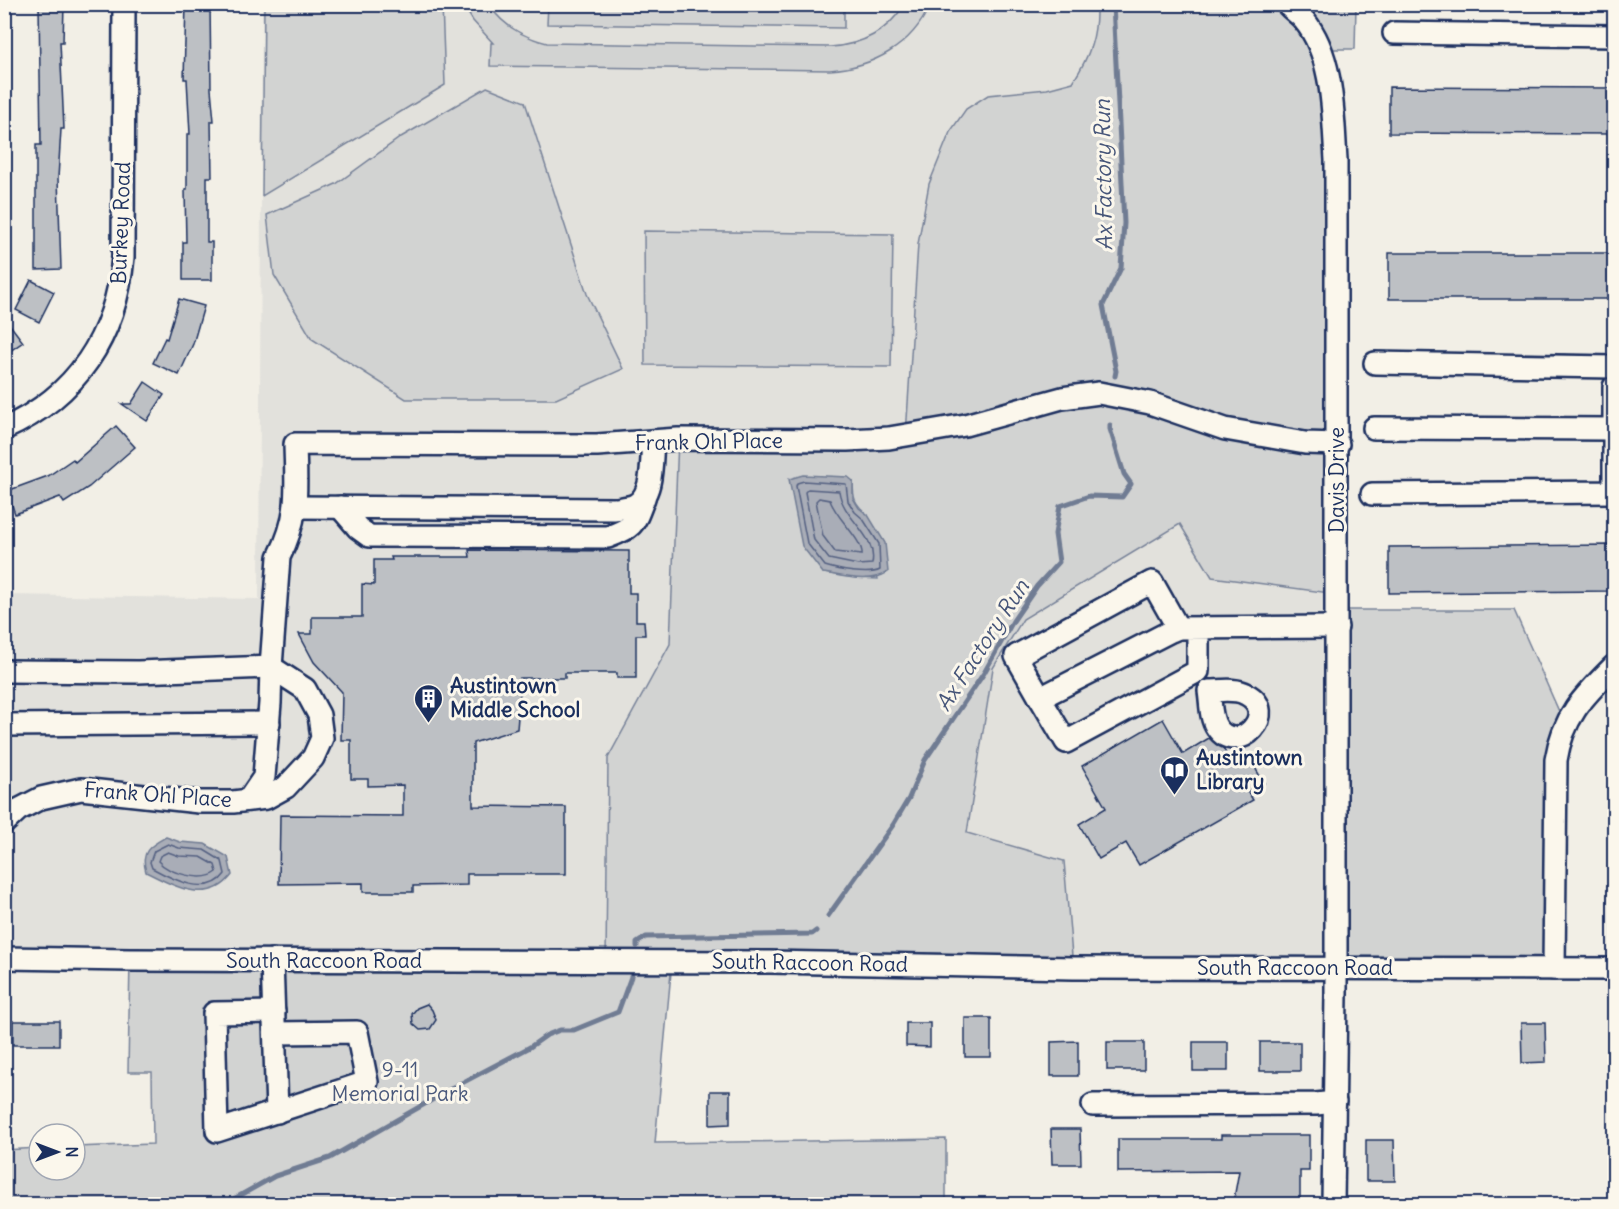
<svg xmlns="http://www.w3.org/2000/svg" width="1619" height="1209" viewBox="0 0 1619 1209" font-family="Delius,sans-serif">
  <style>
    .built { fill: #e2e1dc }
    .green { fill: #d2d3d2; stroke: #768198; stroke-width: 1.5; fill-rule: evenodd }
    .water { fill: #a9adb7; stroke: #707b93; stroke-width: 1.5 }
    .lines { fill: none; stroke-linecap: round; stroke-linejoin: round }
    .shore { stroke: #546182; stroke-width: 1.5 }
    .stream { stroke: #707b93; stroke-width: 5 }
    .building { fill: #bdc0c4; stroke: #1b2f5e; stroke-width: 1.5 }
    .minor-casing { stroke: #1b2f5e; stroke-width: 26 }
    .minor { stroke: #fbf7ec; stroke-width: 21 }
    .labels { text-anchor: middle; stroke-width: 6; stroke-linejoin: round; paint-order: stroke }
    .street-label { font-size: 21px; fill: #1b2f5e; stroke: #fbf7ec }
    .poi-label { font-size: 21px; font-weight: bold; fill: #1b2f5e; stroke: #fbf7ec; text-anchor: start }
    .park-label { font-size: 21px; fill: #49587b; stroke: #fbf7ec }
    .water-label { font-size: 22px; font-style: italic; fill: #465579; stroke: #fbf7ec }
  </style>
  <rect width="100%" height="100%" fill="#f2efe6"/>
  <filter id="ink" filterUnits="userSpaceOnUse"><feTurbulence type="fractalNoise" baseFrequency=".0167" numOctaves="2"/><feDisplacementMap in="SourceGraphic" scale="12" xChannelSelector="R" yChannelSelector="G"/><feConvolveMatrix kernelMatrix="1 2 1 2 8 2 1 2 1" color-interpolation-filters="sRGB"/></filter>
  <g filter="url(#ink)">
    <g class="built">
      <polygon points="262,5 1096,5 1096,24 1087,60 1073,82 1047,89 988,95 918,244 906,435 678,439 670,644 608,758 606,962 5,958 5,595 259,599"/>
      <polygon points="1180,524 1337,594 1335,968 1073,968 967,833 993,668 1022,619"/>
    </g>
    <g class="green">
      <polygon points="264,5 442,5 445,85 262,196"/>
      <path d="M463 5H489C503 26 523 37 547 43L830 47C862 45 887 32 904 5H930C912 46 873 67 830 70L490 66 491 43H493L473 21Z"/>
      <polygon points="548,5 844,5 844,28 547,24"/>
      <path d="M1096 5H1356L1355 49H1321L1329 76 1337 594 1212 577 1180 524 1023 619 993 668 967 833 1064 861 1073 968 672 962 655 1143 946 1139V1204H5L4 1150 39 1148V1170H75V1147L153 1144 152 1072H128L130 960 606 962 608 758 670 644 678 439 906 435 918 244 929 184 950 132 966 109 988 95 1047 89 1073 82C1090 55 1097 36 1096 5ZM853 481C853 499 854 503 868 515L878 579 856 578 823 573Z"/>
      <polygon points="487,87 525,102 587,294 623,369 556,399 406,399 312,339 274,275 267,215 336,184 401,137"/>
      <polygon points="644,231 893,234 891,367 645,365"/>
      <polygon points="1337,610 1514,610 1565,725 1554,969 1335,968"/>
    </g>
    <g class="water">
      <path d="M803 475 848 477 853 481V498L859 508 868 515 885 543 888 572C869 584 844 576 823 573L802 546 789 479Z"/>
      <path d="M166 837 180 842 205 844 228 857 232 875C209 906 174 886 146 872 140 851 150 846 166 837Z"/>
    </g>
    <g class="lines">
      <g class="shore">
        <path d="M804 481 846 484 848 501 855 512 863 519 879 544 880 570C869 576 837 570 825 566L807 543 796 486 797 483Z"/>
        <path d="M808 489 839 491C843 520 878 535 872 564L858 565 829 559 814 540 805 492Z"/>
        <path d="M819 498 830 500C835 517 864 541 862 555L835 552 823 536 816 501Z"/>
        <path d="M168 844 179 848 204 850 222 861 225 874C208 898 172 879 152 868L150 862 154 851Z"/>
        <path d="M168 852 179 856 201 857 215 865 217 872C203 883 168 873 158 861L160 856Z"/>
      </g>
      <g class="stream">
        <polyline points="1113,4 1124,223 1121,268 1103,305 1116,371 1115,376"/>
        <polyline points="828,916 893,825 909,798 925,760 984,673 1013,621 1037,586 1059,562 1055,534 1060,506 1089,496 1122,497 1131,484 1124,474 1110,429 1110,425"/>
        <polyline points="637,946 637,943 646,937 812,934 816,931"/>
        <polyline points="225,1204 275,1176 330,1158 458,1085 530,1047 547,1035 560,1030 574,1030 618,1012 632,974"/>
      </g>
    </g>
    <g class="building">
      <polygon points="39,4 64,4 63,42 60,42 64,129 61,129 58,178 61,269 36,270 36,145 41,145"/>
      <polygon points="186,4 210,4 211,89 214,121 211,121 212,177 207,177 207,242 212,242 212,280 183,280 183,242 186,242 185,189 187,189 187,134 190,134 187,79 184,79"/>
      <polygon points="1389,87 1614,88 1614,134 1389,133"/>
      <rect x="1389" y="253" width="225" height="46"/>
      <polygon points="31,280 54,292 39,322 16,310"/>
      <polygon points="179,299 204,306 193,344 179,375 153,363 165,338 167,339"/>
      <polygon points="4,317 23,342 4,355"/>
      <polygon points="145,382 164,395 147,421 122,404 131,404"/>
      <polygon points="116,426 135,447 89,487 64,503 60,497 15,514 7,491 48,476 73,459 75,462"/>
      <polygon points="1614,545 1614,591 1389,593 1389,547"/>
      <polygon points="469,550 629,551 629,593 636,593 636,621 644,621 645,635 636,635 636,678 617,678 617,673 565,673 565,678 520,678 520,717 518,717 517,729 473,743 473,806 566,807 566,874 467,874 467,885 413,886 413,892 363,892 363,883 279,884 280,815 403,816 403,785 368,786 368,779 351,779 351,740 341,740 342,692 314,662 299,634 312,634 312,617 362,617 362,584 374,585 374,560 392,560 391,557 470,557"/>
      <polygon points="1163,719 1183,754 1209,738 1223,748 1234,768 1250,759 1264,783 1248,792 1253,800 1139,865 1126,843 1099,859 1079,824 1106,808 1082,766"/>
      <polygon points="427,1004 432,1010 436,1020 430,1029 420,1030 413,1024 412,1014 417,1008"/>
      <rect x="965" y="1018" width="26" height="39"/>
      <rect x="13" y="1021" width="46" height="24"/>
      <polygon points="906,1023 930,1023 930,1047 906,1046"/>
      <polygon points="1521,1023 1545,1023 1546,1062 1522,1063"/>
      <polygon points="1078,1041 1078,1076 1051,1076 1051,1042"/>
      <rect x="1107" y="1042" width="37" height="28"/>
      <rect x="1193" y="1042" width="35" height="29"/>
      <rect x="1260" y="1042" width="40" height="29"/>
      <polygon points="710,1091 730,1091 730,1124 710,1125"/>
      <polygon points="1051,1129 1080,1129 1081,1164 1052,1164"/>
      <polygon points="1221,1135 1309,1135 1309,1171 1300,1171 1300,1204 1233,1204 1239,1171 1118,1172 1118,1139 1221,1139"/>
      <polygon points="1366,1140 1394,1140 1395,1181 1366,1181"/>
    </g>
    <g class="lines">
      <defs>
        <g id="minor">
          <path d="M1287 4C1292 10 1299 14 1304 20 1334 56 1333 116 1336 160V994L1333 1204"/>
          <polyline points="1394,33 1614,36"/>
          <polyline points="1375,363 1614,367"/>
          <polyline points="1374,428 1614,429"/>
          <path d="M4 429C77 396 116 336 123 257L124 4"/>
          <polyline points="1372,494 1614,492 1614,387"/>
          <path d="M295 507 615 509C621 508 629 508 635 505 654 495 651 460 653 441"/>
          <path d="M340 507 358 528 369 536 608 537C635 527 634 524 644 498"/>
          <polyline points="1198,629 1198,671 1066,742 1040,698 1171,631 1178,628 1337,627"/>
          <path d="M4 671 138 672 271 667 279 557C300 516 296 489 295 444L597 445 678 439 847 440 889 438 965 425 1062 398 1099 393 1150 403 1225 429 1305 443 1338 444"/>
          <path d="M1209 691C1220 691 1236 688 1246 694 1281 712 1238 758 1217 728 1210 718 1211 703 1209 691Z"/>
          <polyline points="1040,698 1016,656 1152,582 1178,628"/>
          <polyline points="4,725 269,723"/>
          <polyline points="4,823 18,810 41,798 81,789 199,802 233,802 266,798 286,787 313,758 322,738 319,715 305,689 271,667 270,703 264,777 249,799"/>
          <polyline points="4,958 130,960 770,962 1073,968 1614,969"/>
          <polyline points="272,960 277,1112"/>
          <path d="M1554 969 1556 760C1563 716 1584 696 1614 666"/>
          <polyline points="274,1012 214,1013 217,1131 367,1082 357,1032 275,1033"/>
          <polyline points="1093,1105 1316,1104 1335,1102"/>
        </g>
      </defs>
      <use href="#minor" class="minor-casing"/>
      <use href="#minor" class="minor"/>
    </g>
  </g>
  <defs>
    <symbol id="building-pin" viewBox="-11 -11 22 30"><path d="M0 17L-7.5 6A9.5 9.5 0 1 1 7.5 6Z" fill="#1b2f5e" stroke="#fbf7ec"/><path d="M-4-6H4V6H1V3H-1V6H-4ZM-2.5-4.3h1.7v1.8h-1.7ZM.8-4.3h1.7v1.8H.8ZM-2.5-1h1.7V.8h-1.7ZM.8-1h1.7V.8H.8Z" fill="#fff"/></symbol>
    <symbol id="library-pin" viewBox="-11 -11 22 30"><path d="M0 17L-7.5 6A9.5 9.5 0 1 1 7.5 6Z" fill="#1b2f5e" stroke="#fbf7ec"/><path d="M-6-4Q-3-5.5-.7-3.5V5Q-3 3-6 4ZM6-4Q3-5.5 .7-3.5V5Q3 3 6 4Z" fill="#fff"/></symbol>
  </defs>
  <g fill-rule="evenodd">
    <use href="#building-pin" x="412" y="682" width="33" height="45"/>
    <use href="#library-pin" x="1158" y="754" width="33" height="45"/>
  </g>
  <g class="labels">
    <g class="street-label">
      <text transform="translate(121 223) rotate(-88)" y="7">Burkey Road</text>
      <text transform="translate(709 442) rotate(-1)" y="7">Frank Ohl Place</text>
      <text transform="translate(1337 480) rotate(-90)" y="7">Davis Drive</text>
      <text transform="translate(158 795) rotate(4)" y="7">Frank Ohl Place</text>
      <text x="324" y="968">South Raccoon Road</text>
      <text transform="translate(810 963) rotate(1)" y="7">South Raccoon Road</text>
      <text x="1295" y="975">South Raccoon Road</text>
    </g>
    <g class="poi-label">
      <text x="450" y="693">Austintown<tspan x="450" dy="24">Middle School</tspan></text>
      <text x="1196" y="765">Austintown<tspan x="1196" dy="24">Library</tspan></text>
    </g>
    <g class="park-label">
      <text x="400" y="1077">9-11<tspan x="400" dy="24">Memorial Park</tspan></text>
    </g>
    <g class="water-label">
      <text transform="translate(1103 175) rotate(-91)" y="8">Ax Factory Run</text>
      <text transform="translate(982 645) rotate(-57)" y="8">Ax Factory Run</text>
    </g>
  </g>
  <rect width="1619" height="1209" fill="none" stroke="#fbf7ec" stroke-width="24"/>
  <rect x="12" y="12" width="1595" height="1185" fill="none" stroke="#1b2f5e" stroke-width="2" filter="url(#ink)"/>
  <g transform="translate(57 1152) rotate(90)"><circle r="28" fill="#fbf7ec" stroke="#a1a7b3" stroke-width="1.5"/>
  <path d="M0-4.5L10 22L0 15L-10 22Z" fill="#1b2f5e"/>
  <text y="-9" font-size="16" font-weight="bold" text-anchor="middle" fill="#1b2f5e">N</text>
  </g>
</svg>
